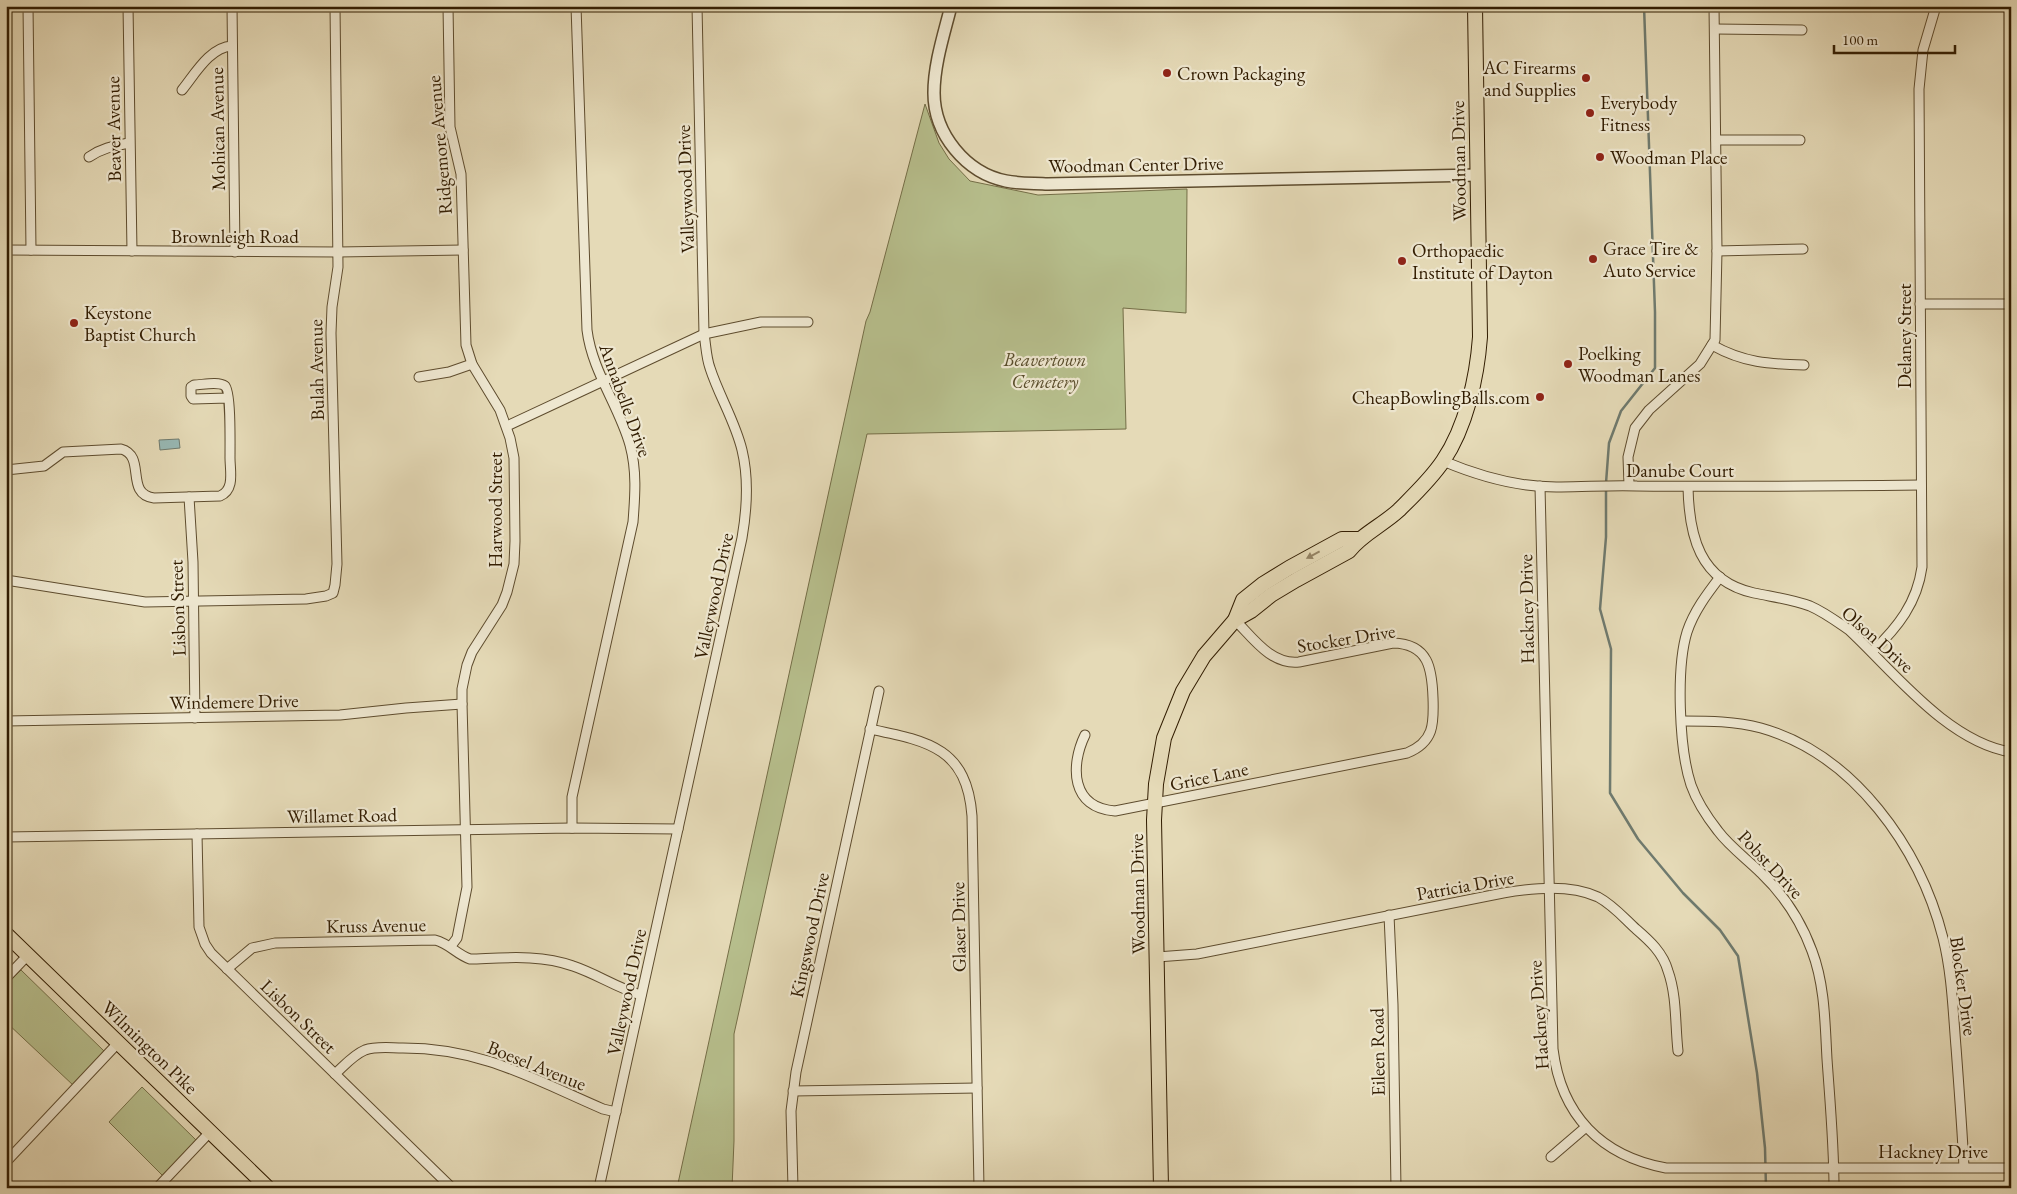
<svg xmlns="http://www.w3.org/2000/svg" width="2017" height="1194" viewBox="0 0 2017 1194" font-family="'EB Garamond',serif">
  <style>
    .green { fill: #b7bf8d; stroke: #746e47 }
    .water { fill: #98b9b6; stroke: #6f7a6e }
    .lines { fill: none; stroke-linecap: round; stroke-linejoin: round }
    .stream { stroke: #6f7a6e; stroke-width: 2.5 }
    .minor-casing { stroke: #5e4c2e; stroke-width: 11 }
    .tertiary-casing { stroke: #5e4c2e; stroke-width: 14 }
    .primary-casing { stroke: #311c01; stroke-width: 16 }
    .minor { stroke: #eee7d0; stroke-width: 9 }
    .tertiary { stroke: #eee7d0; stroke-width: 11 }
    .primary { stroke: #e5dab7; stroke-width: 14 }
    .oneway { fill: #948465 }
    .poi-dot { fill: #8f2418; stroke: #eee7d0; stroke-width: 2 }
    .labels { text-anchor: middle; stroke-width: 4.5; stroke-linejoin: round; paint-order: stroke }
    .poi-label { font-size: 19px; fill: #311c01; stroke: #eee7d0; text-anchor: start }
    .street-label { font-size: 19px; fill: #311c01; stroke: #eee7d0 }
    .park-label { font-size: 19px; font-style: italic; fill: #594d2b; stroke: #eee7d0 }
  </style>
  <rect width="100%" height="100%" fill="#e5dab7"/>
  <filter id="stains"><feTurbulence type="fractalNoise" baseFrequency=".004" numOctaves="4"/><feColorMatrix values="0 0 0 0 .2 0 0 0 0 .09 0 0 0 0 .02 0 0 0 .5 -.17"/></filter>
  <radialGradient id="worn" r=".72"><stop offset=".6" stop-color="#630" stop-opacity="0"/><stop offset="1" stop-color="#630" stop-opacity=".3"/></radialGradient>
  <g class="green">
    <polygon points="925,104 939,143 949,159 970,181 1038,195 1187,189 1186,313 1123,308 1126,429 867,434 734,1034 734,1141 732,1188 677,1188 866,321 870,312"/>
    <polygon points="21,970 104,1051 74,1086 6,1022 6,985"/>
    <polygon points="142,1087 197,1141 163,1176 109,1122"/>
  </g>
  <polygon class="water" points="179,439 180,448 160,450 159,440"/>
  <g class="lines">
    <g class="stream">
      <polyline points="1606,483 1609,443 1621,411 1655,368 1655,312 1644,6"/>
      <polyline points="1606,488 1606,537 1600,609 1611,649 1610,793 1638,839 1683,893 1720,930 1738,956 1757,1073 1765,1148 1766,1188"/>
    </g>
    <defs>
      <g id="minor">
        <polyline points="28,6 31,250"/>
        <polyline points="128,6 132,251"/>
        <polyline points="232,6 235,252"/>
        <polyline points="448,6 450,127 461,174 466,345 472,364 500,410 510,438 514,458 515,541 514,564 507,592 502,605 472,652 467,665 462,689 462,704 467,887 457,938 451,946"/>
        <polyline points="2005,6 2011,8"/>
        <polyline points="1715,29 1802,30"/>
        <path d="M182 90C195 74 210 47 232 46"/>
        <polyline points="1716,140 1800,140"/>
        <path d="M89 157C102 148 114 146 129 143"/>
        <polyline points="6,250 338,252 463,250"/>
        <polyline points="1717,251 1803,249"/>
        <polyline points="1920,304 2011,304"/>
        <path d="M1712 345C1744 363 1769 364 1804 365"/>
        <polyline points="419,377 449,372 472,364"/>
        <polyline points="507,426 704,334 761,322 808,322"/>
        <path d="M1443 461C1481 477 1520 488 1561 487 1586 487 1611 485 1637 486 1732 487 1827 486 1921 485"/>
        <path d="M6 470 44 466 63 452 121 449C147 456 124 494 154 498L220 496C235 490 230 471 230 458 230 447 231 390 225 386 218 381 202 385 194 385L191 387V396L193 399 228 398"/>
        <polyline points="1629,485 1628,457 1635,428 1649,410 1700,364 1715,340 1717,251 1714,6"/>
        <path d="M1540 486 1553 1049C1561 1115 1601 1156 1666 1168H2011"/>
        <path d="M1688 487C1689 535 1699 581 1754 593 1773 597 1791 599 1810 606 1824 612 1836 621 1849 630 1894 672 1948 742 2011 752"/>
        <polyline points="189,497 193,562 195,718"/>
        <path d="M1720 577C1707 594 1694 611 1687 632 1676 668 1679 749 1691 785 1697 802 1707 817 1718 831 1730 847 1747 859 1761 873 1784 895 1801 921 1812 951 1825 985 1825 1024 1827 1059 1830 1102 1834 1145 1834 1188"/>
        <polyline points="6,580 145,602 306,599 326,596 333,593 335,585 337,564 331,333 332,307 338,267 335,6"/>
        <path d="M1872 652C1898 627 1917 603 1922 567L1919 89 1923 50 1936 6"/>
        <polyline points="6,721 340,715 406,708 462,704"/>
        <path d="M1682 721C1709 721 1735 721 1761 728 1854 754 1920 848 1943 938 1952 974 1953 1011 1956 1047 1959 1087 1962 1127 1964 1167"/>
        <path d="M870 729C928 741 967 748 972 816L979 1188"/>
        <path d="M1085 735C1070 766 1071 808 1115 811L1407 753C1434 742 1434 724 1433 698 1432 669 1429 644 1393 643L1299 662C1271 665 1253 638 1235 620"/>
        <path d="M572 828V797L633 522C635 496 637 471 630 445 619 406 592 371 587 330L576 6"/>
        <polyline points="197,834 199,927 205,944 211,953 452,1188"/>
        <polyline points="6,837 572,828 678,829"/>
        <polyline points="1389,915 1393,1005 1396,1188"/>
        <path d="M1157 957 1197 954 1503 893C1533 888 1570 884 1598 897 1613 905 1624 918 1636 929 1650 941 1663 953 1668 971 1677 996 1675 1025 1678 1051"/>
        <path d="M227 969 252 948 275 943 435 940C450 944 456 954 470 959 504 958 540 954 573 966 597 974 617 988 641 995"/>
        <polyline points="6,978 28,955"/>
        <path d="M335 1074C344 1066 353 1055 365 1050 376 1046 390 1048 403 1048 482 1048 533 1079 603 1109L616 1112"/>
        <polyline points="793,1091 977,1088"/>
        <polyline points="1551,1157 1586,1127"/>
        <polyline points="6,1162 118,1043"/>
        <polyline points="157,1188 210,1132"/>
        <path d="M599 1188 742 538C747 509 749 479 742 450 735 421 719 396 710 368 706 357 706 345 704 334L697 6"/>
        <polyline points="793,1188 791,1111 796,1072 879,691"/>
      </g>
      <path id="tertiary" d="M951 6C944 34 934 64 934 93 934 134 966 173 1006 181 1020 184 1035 183 1048 184L1478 175"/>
      <g id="primary">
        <polyline points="1235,620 1243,600 1263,584 1289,568 1342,539 1358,539"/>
        <polyline points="6,934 268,1188"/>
        <path d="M1161 1188 1154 820 1156 784 1164 738 1183 691 1204 656 1235 620 1251 611 1271 595 1296 580 1349 551C1362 534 1383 525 1399 510 1414 495 1431 479 1443 461 1466 427 1477 378 1480 337L1475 6"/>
      </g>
    </defs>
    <use href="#minor" class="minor-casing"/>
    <use href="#tertiary" class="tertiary-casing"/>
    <use href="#primary" class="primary-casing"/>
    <use href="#minor" class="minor"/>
    <use href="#tertiary" class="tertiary"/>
    <use href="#primary" class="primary"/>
  </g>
  <defs><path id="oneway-solid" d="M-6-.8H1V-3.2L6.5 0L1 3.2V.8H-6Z" transform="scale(1.25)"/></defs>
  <use class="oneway" href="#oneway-solid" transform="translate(1313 555) rotate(152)"/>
  <g class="poi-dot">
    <circle cx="1167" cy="73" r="5"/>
    <circle cx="1586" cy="78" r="5"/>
    <circle cx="1590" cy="113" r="5"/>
    <circle cx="1600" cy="157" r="5"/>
    <circle cx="1593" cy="259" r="5"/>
    <circle cx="1402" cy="261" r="5"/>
    <circle cx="74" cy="323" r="5"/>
    <circle cx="1568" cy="364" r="5"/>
    <circle cx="1540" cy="397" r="5"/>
  </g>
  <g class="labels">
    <g class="poi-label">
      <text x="1576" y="74" text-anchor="end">AC Firearms<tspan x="1576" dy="22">and Supplies</tspan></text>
      <text x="1177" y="80">Crown Packaging</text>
      <text x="1600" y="109">Everybody<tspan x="1600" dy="22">Fitness</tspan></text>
      <text x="1610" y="164">Woodman Place</text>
      <text x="1603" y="255">Grace Tire &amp;<tspan x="1603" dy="22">Auto Service</tspan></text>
      <text x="1412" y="257">Orthopaedic<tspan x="1412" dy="22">Institute of Dayton</tspan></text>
      <text x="84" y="319">Keystone<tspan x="84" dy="22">Baptist Church</tspan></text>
      <text x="1578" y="360">Poelking<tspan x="1578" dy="22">Woodman Lanes</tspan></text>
      <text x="1530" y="404" text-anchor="end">CheapBowlingBalls.com</text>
    </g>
    <g class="street-label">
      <text transform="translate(113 129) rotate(-91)" y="7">Beaver Avenue</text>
      <text transform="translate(217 129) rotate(-91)" y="7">Mohican Avenue</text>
      <text transform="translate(439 145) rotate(-95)" y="7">Ridgemore Avenue</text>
      <text transform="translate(1458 161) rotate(-91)" y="7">Woodman Drive</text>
      <text transform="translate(1136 164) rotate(-1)" y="7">Woodman Center Drive</text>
      <text transform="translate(685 189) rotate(-92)" y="7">Valleywood Drive</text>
      <text x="235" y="243">Brownleigh Road</text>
      <text transform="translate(1904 336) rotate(-90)" y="7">Delaney Street</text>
      <text transform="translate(316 370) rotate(-91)" y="7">Bulah Avenue</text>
      <text transform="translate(626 400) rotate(70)" y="7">Annabelle Drive</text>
      <text x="1680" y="477">Danube Court</text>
      <text transform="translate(495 510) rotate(-90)" y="7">Harwood Street</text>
      <text transform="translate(713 596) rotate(-78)" y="7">Valleywood Drive</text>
      <text transform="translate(177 608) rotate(-92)" y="7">Lisbon Street</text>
      <text transform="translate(1526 609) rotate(-91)" y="7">Hackney Drive</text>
      <text transform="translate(1346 638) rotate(-9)" y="7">Stocker Drive</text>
      <text transform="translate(1878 639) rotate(42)" y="7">Olson Drive</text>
      <text transform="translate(234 701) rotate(-1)" y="7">Windemere Drive</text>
      <text transform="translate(1209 776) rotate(-12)" y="7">Grice Lane</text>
      <text transform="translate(342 815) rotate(-1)" y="7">Willamet Road</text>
      <text transform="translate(1771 864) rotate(47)" y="7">Pobst Drive</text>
      <text transform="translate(1465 885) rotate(-10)" y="7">Patricia Drive</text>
      <text transform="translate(1137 894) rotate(-91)" y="7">Woodman Drive</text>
      <text transform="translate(376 925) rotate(-1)" y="7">Kruss Avenue</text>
      <text transform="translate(958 927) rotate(-91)" y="7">Glaser Drive</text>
      <text transform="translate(809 935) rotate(-78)" y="7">Kingswood Drive</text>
      <text transform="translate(1964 986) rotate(82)" y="7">Blocker Drive</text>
      <text transform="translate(626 992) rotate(-78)" y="7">Valleywood Drive</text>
      <text transform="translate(1538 1015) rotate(-94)" y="7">Hackney Drive</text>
      <text transform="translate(299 1016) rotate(44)" y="7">Lisbon Street</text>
      <text transform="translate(150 1047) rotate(44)" y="7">Wilmington Pike</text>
      <text transform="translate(1377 1052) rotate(-91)" y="7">Eileen Road</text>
      <text transform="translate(537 1065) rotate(22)" y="7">Boesel Avenue</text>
      <text x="1933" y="1158">Hackney Drive</text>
    </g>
    <g class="park-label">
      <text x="1045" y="366">Beavertown<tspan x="1045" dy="22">Cemetery</tspan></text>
    </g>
  </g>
  <rect width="2017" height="1194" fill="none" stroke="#e5dab7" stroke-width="25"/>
  <rect x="8" y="8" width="2002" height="1179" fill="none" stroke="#311c01" stroke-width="2.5"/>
  <rect x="12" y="12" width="1992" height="1169" fill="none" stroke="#311c01"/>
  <path d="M1834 45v8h121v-8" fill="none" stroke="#311c01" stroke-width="2.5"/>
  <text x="1842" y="45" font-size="15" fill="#311c01" stroke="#eee7d0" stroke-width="4" paint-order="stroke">100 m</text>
  <rect width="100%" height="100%" filter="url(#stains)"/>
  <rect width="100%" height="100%" fill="url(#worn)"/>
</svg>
